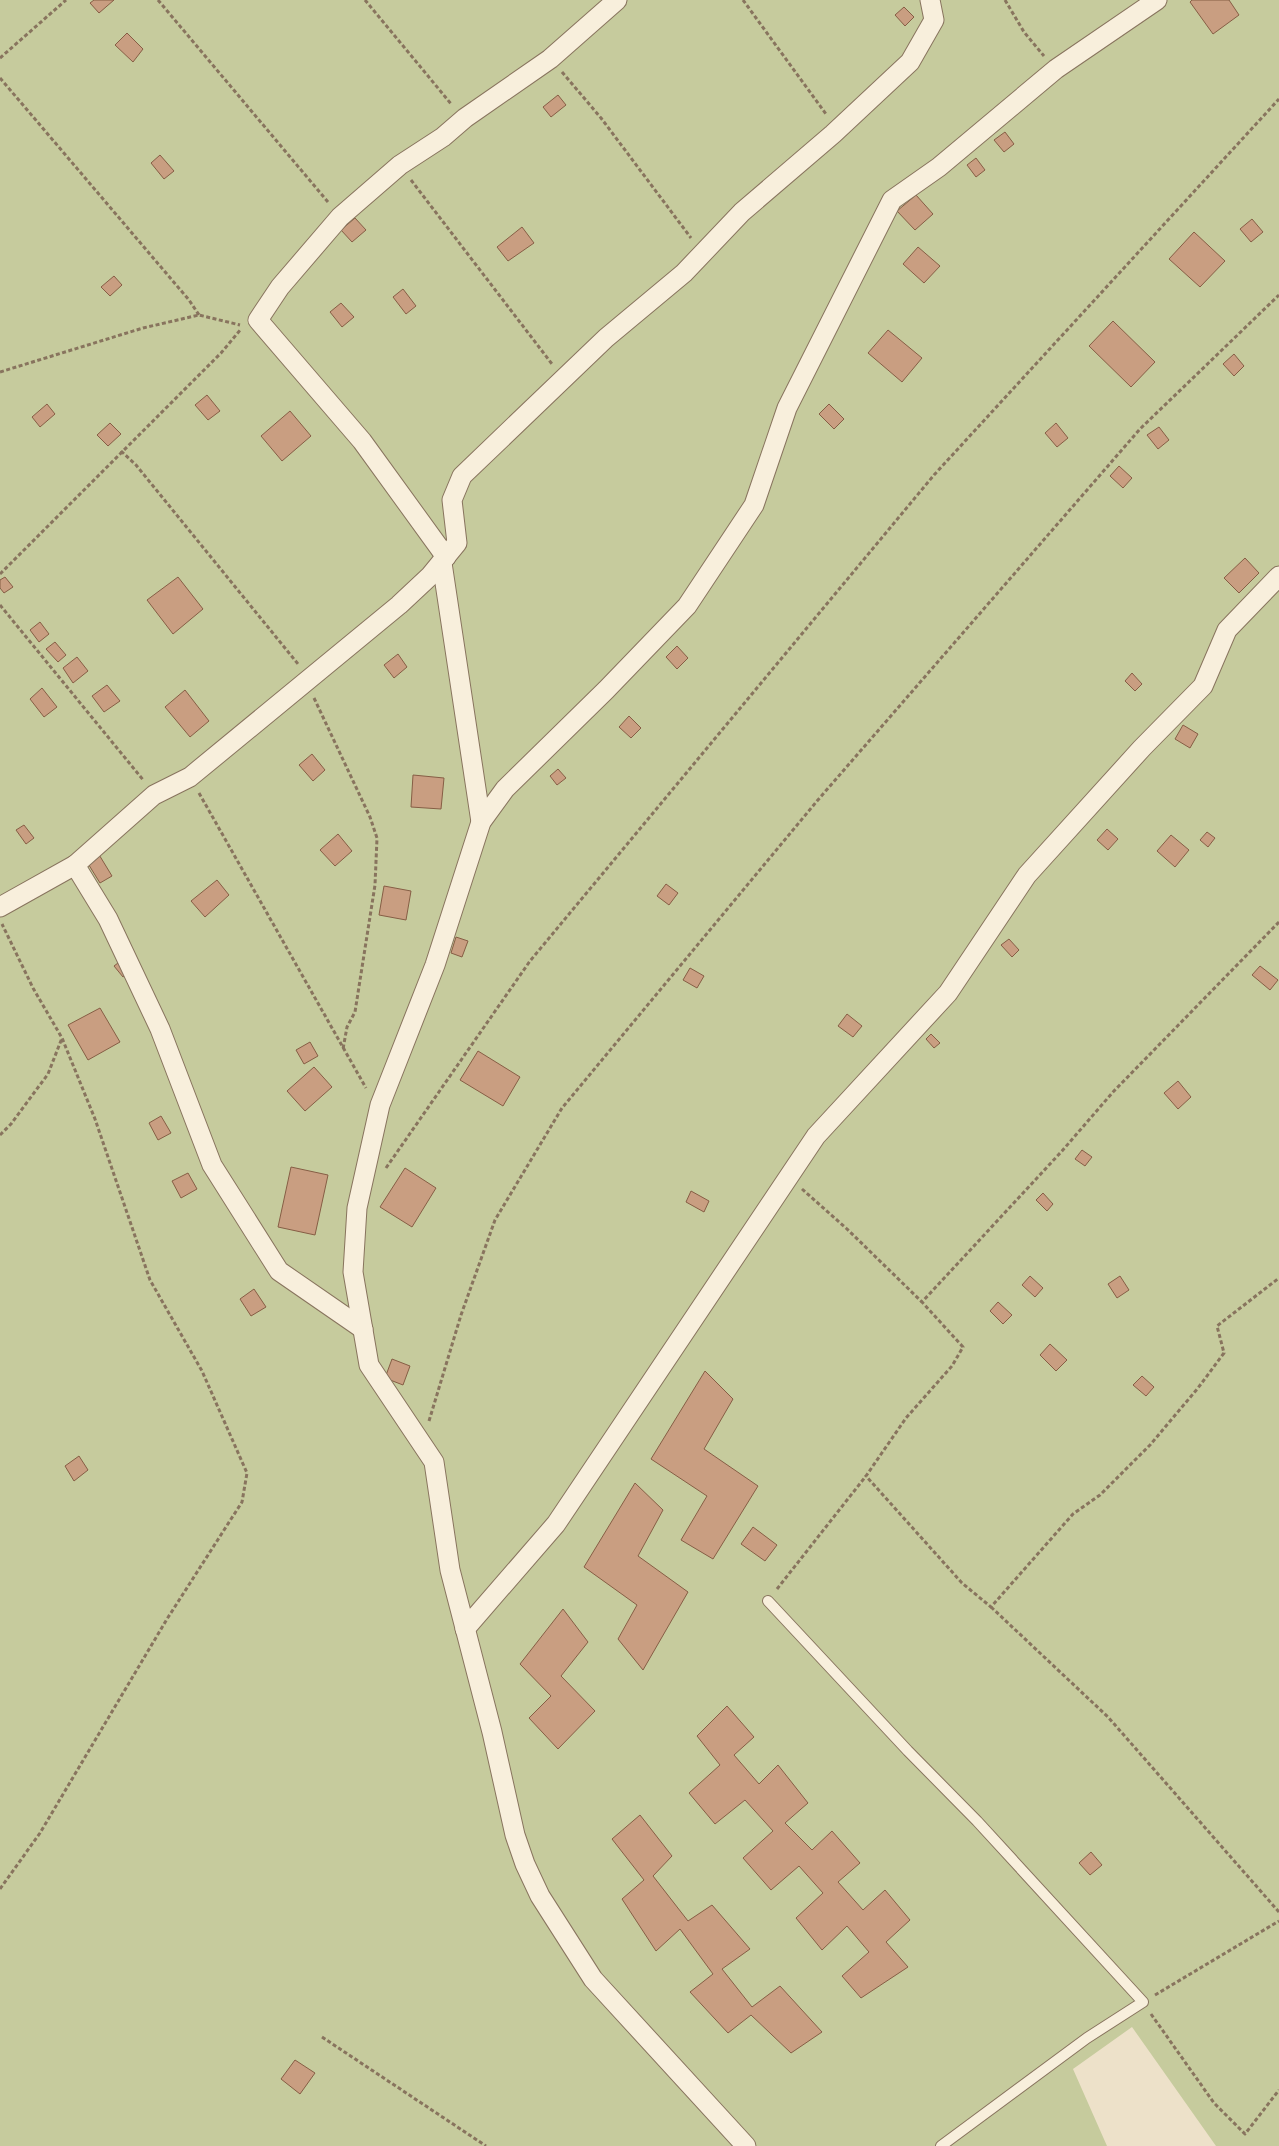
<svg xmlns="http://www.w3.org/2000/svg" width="1279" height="2146" viewBox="0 0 1279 2146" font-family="Lora,serif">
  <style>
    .green { fill: #c6cb9d }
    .building { fill: #c99e81; stroke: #865e45 }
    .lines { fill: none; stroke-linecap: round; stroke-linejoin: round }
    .service-casing { stroke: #88745e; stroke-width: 12 }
    .minor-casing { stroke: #88745e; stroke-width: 21 }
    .path { stroke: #88745e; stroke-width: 3; stroke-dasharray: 4 2.5; stroke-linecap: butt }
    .service { stroke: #f8efdc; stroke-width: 10 }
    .minor { stroke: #f8efdc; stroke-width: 19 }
  </style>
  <rect width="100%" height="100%" fill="#ede1c9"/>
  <polygon class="green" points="0,0 1279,0 1279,2146 1216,2146 1132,2027 1073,2069 1107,2146 0,2146"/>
  <g class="building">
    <polygon points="94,0 114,0 99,13 90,3"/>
    <polygon points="1192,0 1229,0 1239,15 1213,34 1190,2"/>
    <polygon points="904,7 914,17 905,26 895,15"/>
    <polygon points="127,33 143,49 133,62 115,45"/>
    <polygon points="558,95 566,105 551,117 543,107"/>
    <polygon points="1005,132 1014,144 1004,152 994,140"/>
    <polygon points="160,155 174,171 164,179 151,163"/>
    <polygon points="976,158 985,170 976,177 967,165"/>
    <polygon points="916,195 933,214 915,230 897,211"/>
    <polygon points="355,218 366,230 352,242 341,230"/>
    <polygon points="1252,219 1263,232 1251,242 1240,229"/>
    <polygon points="522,227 534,243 508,261 497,247"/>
    <polygon points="1194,232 1225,261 1200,287 1169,259"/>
    <polygon points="918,247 940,266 924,283 903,264"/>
    <polygon points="114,276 122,285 110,296 101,287"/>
    <polygon points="403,289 416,306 406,314 393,297"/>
    <polygon points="341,303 354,317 342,327 330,312"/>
    <polygon points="1113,321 1155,362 1131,387 1089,346"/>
    <polygon points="888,330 922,358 902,382 868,353"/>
    <polygon points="1234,354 1244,366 1234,376 1223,364"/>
    <polygon points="207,395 220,411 208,420 195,405"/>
    <polygon points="47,404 55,414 40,427 32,417"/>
    <polygon points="829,404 844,419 834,429 819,414"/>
    <polygon points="290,411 311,436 282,461 261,436"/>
    <polygon points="110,423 121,434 108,446 97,435"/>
    <polygon points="1056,423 1068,438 1057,447 1045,433"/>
    <polygon points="1159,427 1169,440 1158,449 1147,435"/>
    <polygon points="1119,466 1132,478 1123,488 1110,476"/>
    <polygon points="1245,558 1259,573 1239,593 1224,578"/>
    <polygon points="5,577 13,587 4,593 0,588 0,580"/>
    <polygon points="178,577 203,609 173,634 147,600"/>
    <polygon points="40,622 49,634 39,642 30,630"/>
    <polygon points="55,642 66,655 58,662 46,649"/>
    <polygon points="677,646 688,658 677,669 666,657"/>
    <polygon points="398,654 407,667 394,678 384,665"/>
    <polygon points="77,657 88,671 73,683 63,668"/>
    <polygon points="1132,673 1142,684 1135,691 1125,681"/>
    <polygon points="107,685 120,701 104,712 92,696"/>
    <polygon points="42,688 57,707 44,717 30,699"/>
    <polygon points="185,690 209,721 190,737 165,707"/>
    <polygon points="629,716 641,728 631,738 619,727"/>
    <polygon points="1183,725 1198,734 1190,748 1175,739"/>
    <polygon points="312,754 325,770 313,781 299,765"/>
    <polygon points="558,769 566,778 557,785 550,776"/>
    <polygon points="413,775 444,778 441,809 411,807"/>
    <polygon points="24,825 34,838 26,844 16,830"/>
    <polygon points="1107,829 1118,839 1108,850 1097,840"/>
    <polygon points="1207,832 1215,838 1208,847 1200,840"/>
    <polygon points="338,834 352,851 335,866 320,850"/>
    <polygon points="1171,835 1189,850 1175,867 1157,851"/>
    <polygon points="98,853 112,876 100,883 87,862"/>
    <polygon points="217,880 229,895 205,917 191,901"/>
    <polygon points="666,884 678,893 669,905 657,896"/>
    <polygon points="384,886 411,891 406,920 379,915"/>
    <polygon points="456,937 468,941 462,957 451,953"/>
    <polygon points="1009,939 1019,950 1012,957 1001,945"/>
    <polygon points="122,960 131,971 123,977 114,966"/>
    <polygon points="1260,966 1278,980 1270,990 1252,975"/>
    <polygon points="690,968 704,976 697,988 683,980"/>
    <polygon points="100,1008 120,1042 88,1060 68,1025"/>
    <polygon points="847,1014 862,1026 853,1037 838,1026"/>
    <polygon points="931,1034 940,1043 934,1048 926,1039"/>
    <polygon points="310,1042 318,1056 304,1064 296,1050"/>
    <polygon points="478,1051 520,1077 503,1106 460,1080"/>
    <polygon points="314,1067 332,1087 305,1111 287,1091"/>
    <polygon points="1178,1081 1191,1097 1178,1109 1164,1093"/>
    <polygon points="161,1116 171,1133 158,1140 149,1123"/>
    <polygon points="1082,1150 1092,1157 1085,1166 1075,1159"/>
    <polygon points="291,1167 328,1175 315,1235 278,1227"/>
    <polygon points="405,1168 436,1188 412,1227 380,1207"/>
    <polygon points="188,1173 197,1189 181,1198 172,1181"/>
    <polygon points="691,1191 709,1201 704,1212 686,1202"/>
    <polygon points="1043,1193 1053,1204 1047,1211 1036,1200"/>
    <polygon points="1030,1276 1043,1288 1035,1297 1022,1285"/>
    <polygon points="1120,1276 1129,1290 1117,1298 1108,1284"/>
    <polygon points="254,1289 266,1307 251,1316 240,1299"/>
    <polygon points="998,1302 1012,1315 1003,1324 990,1311"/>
    <polygon points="1050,1344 1067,1360 1056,1371 1040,1355"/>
    <polygon points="392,1359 410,1366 403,1385 385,1378"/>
    <polygon points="705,1371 733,1399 704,1449 758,1486 713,1559 681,1540 707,1496 651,1459"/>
    <polygon points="1142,1376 1154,1387 1146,1396 1133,1385"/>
    <polygon points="79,1456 88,1470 74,1481 65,1466"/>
    <polygon points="635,1483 663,1510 638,1556 688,1592 643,1670 618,1639 637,1605 584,1567"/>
    <polygon points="753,1527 777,1545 765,1561 741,1544"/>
    <polygon points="563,1609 588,1642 561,1676 595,1711 558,1749 529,1718 551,1696 520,1664"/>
    <polygon points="727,1706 754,1737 734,1755 759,1784 778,1765 808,1803 785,1823 812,1850 832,1831 860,1863 838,1882 863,1910 885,1890 910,1920 886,1942 908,1967 861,1998 842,1976 869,1952 847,1926 822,1950 796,1918 823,1893 799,1866 771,1890 743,1858 773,1831 745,1800 715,1824 689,1793 720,1765 697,1736"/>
    <polygon points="640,1815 672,1856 653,1876 688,1921 712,1905 750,1949 722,1969 752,2007 780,1986 822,2032 791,2053 751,2015 728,2033 690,1992 713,1974 680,1929 656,1951 622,1899 644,1880 612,1839"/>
    <polygon points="1091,1852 1102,1865 1090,1875 1079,1863"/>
    <polygon points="295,2060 315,2073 300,2094 281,2079"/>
  </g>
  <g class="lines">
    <defs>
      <polyline id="service" points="768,1601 908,1751 977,1821 1143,2002 1087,2038 941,2146"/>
      <g id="minor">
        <polyline points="446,557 362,441 258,320 280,287 340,217 400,165 443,137 465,118 550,59 617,0"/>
        <polyline points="442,563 481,822"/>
        <polyline points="0,907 75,865"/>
        <polyline points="363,1329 279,1271 212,1165 160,1029 108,919 75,865 154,795 190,777 399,605 430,576 457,543 452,500 462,476 606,338 684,273 742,212 833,134 910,62 934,20 930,0"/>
        <polyline points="465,1629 556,1524 816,1136 948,993 1027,875 1142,748 1203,686 1227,630 1279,576"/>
        <polyline points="746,2146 593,1979 540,1896 525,1864 515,1835 492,1732 450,1570 434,1462 369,1365 353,1272 357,1208 380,1105 435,965 481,822 505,789 606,690 687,606 754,505 787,408 892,200 939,167 1056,69 1157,0"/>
      </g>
    </defs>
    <use href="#service" class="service-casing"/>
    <use href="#minor" class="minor-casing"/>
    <g class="path">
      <polyline points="158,0 328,202"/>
      <polyline points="365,0 452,105"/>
      <polyline points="743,0 826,114"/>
      <polyline points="1005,0 1024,32 1044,56"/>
      <polyline points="0,58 66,0"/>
      <polyline points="562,72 601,118 691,238"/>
      <polyline points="0,78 189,300 199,315"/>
      <polyline points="411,180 552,364"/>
      <polyline points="0,372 143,328 199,315 240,325"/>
      <polyline points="121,451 136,465 298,664"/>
      <polyline points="0,574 221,353 241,329"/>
      <polyline points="0,605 144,781"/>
      <polyline points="314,698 370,817 377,838 375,885 355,1012 347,1027 343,1049"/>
      <polyline points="199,793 366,1088"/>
      <polyline points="1279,922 1113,1092 1062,1151 922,1302 963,1347 952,1366 906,1418 866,1476 962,1583 991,1607 1073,1514 1100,1495 1150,1445 1198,1388 1224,1353 1217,1326 1279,1278"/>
      <polyline points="0,1135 11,1124 48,1074 62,1038"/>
      <polyline points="386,1168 530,961 934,475 1279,99"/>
      <polyline points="802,1189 847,1229 922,1302"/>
      <polyline points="429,1421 461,1315 495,1220 562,1108 817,801 1140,429 1279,295"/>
      <polyline points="777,1589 866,1476"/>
      <polyline points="991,1607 1108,1717 1279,1912"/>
      <polyline points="0,1889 40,1833 167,1619 242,1502 247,1473 202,1371 150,1280 95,1119 62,1038 33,988 2,924"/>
      <polyline points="1155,1995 1279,1921"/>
      <polyline points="1151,2014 1214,2103 1245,2134 1279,2090"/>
      <polyline points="322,2037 486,2146"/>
    </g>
    <use href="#service" class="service"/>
    <use href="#minor" class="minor"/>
  </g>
</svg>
